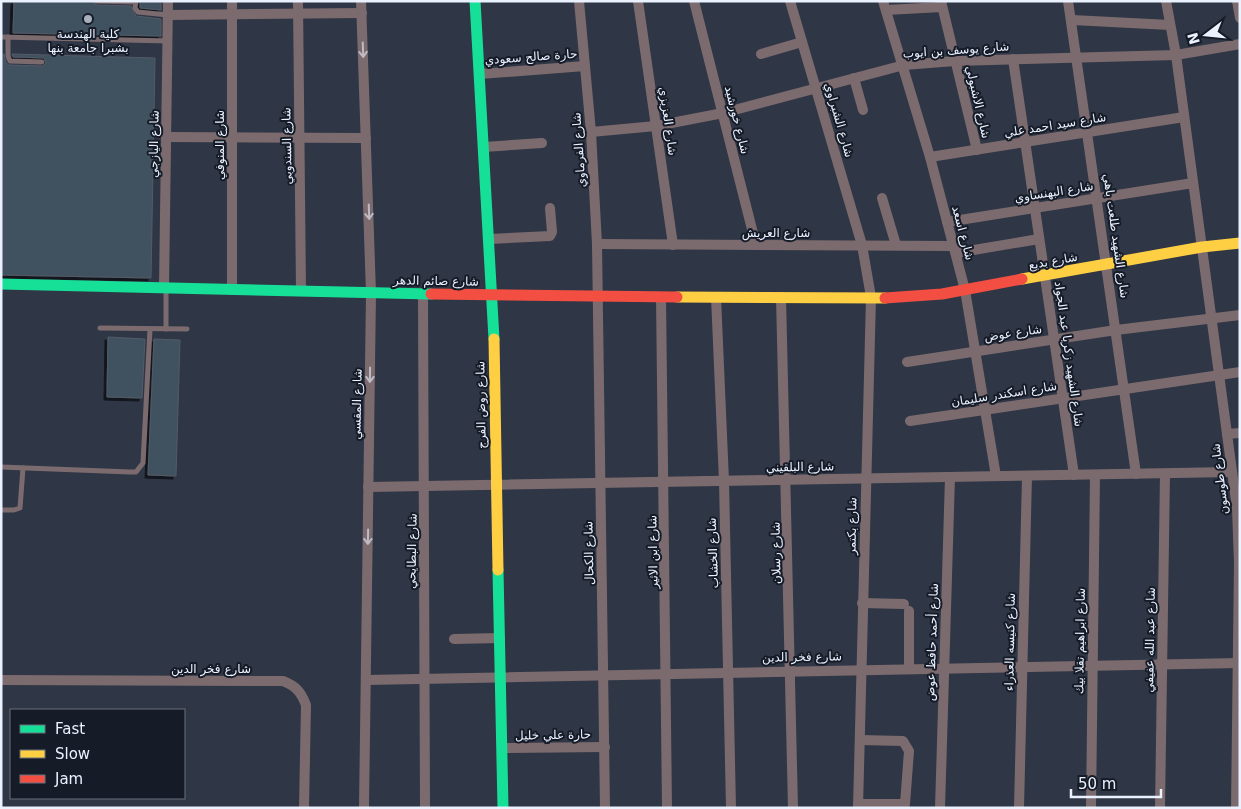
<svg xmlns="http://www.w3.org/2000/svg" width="1241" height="809" viewBox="0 0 1241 809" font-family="'DejaVu Sans','Noto Sans Arabic',sans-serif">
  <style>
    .building { fill: #415160; stroke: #535b67; filter: url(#shadow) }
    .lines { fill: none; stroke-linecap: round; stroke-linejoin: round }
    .lane { stroke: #7c6b6e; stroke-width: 5 }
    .street { stroke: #7c6b6e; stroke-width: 10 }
    .fast { stroke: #16e098; stroke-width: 11 }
    .slow { stroke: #ffcf43; stroke-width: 11 }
    .jam { stroke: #f24e42; stroke-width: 11 }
    .oneway { stroke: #bebbc5 }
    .poi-dot { fill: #a9b0be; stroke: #151b27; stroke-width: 2 }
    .labels { text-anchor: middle; stroke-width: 4; stroke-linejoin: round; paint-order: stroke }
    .poi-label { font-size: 12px; fill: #eaf1ff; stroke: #151b27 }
    .street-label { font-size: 12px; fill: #eaf1ff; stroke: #151b27 }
  </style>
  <defs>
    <filter id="shadow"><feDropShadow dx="-3" dy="3" stdDeviation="0" flood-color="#0009"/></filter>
  </defs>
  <rect width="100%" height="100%" fill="#2f3645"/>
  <g class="building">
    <polygon points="14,1 92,1 96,5 131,6 136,16 161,19 161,36 13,33"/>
    <polygon points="140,1 161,1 161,10 140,8"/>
    <polygon points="1,54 4,54 6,63 9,65 42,66 46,63 44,58 13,57 12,54 155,58 151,278 1,275"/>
    <polygon points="108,337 145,339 142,398 107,397"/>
    <polygon points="154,339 180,340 176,476 148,475"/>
  </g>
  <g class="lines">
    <g class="lane">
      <polyline points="96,1 135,2"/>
      <polyline points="136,1 135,8 138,12 168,15"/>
      <polyline points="1,37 168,41"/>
      <polyline points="8,37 8,56 10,61 42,62"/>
      <polyline points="100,328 187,329"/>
      <polyline points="166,329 166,289"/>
      <polyline points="1,467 130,472 136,472 143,463 150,329"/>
      <polyline points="1,510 14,510 20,508 23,468"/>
    </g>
    <g class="street">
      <polyline points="298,1 301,291"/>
      <polyline points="361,1 371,293 364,808"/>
      <polyline points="579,1 591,132 597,244 605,808"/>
      <polyline points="638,1 673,245"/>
      <polyline points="694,1 756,245"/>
      <polyline points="790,1 862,245 871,297 858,808"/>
      <polyline points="883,1 930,157 965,290 996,476"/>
      <polyline points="941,1 977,150"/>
      <polyline points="1068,1 1136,474"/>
      <polyline points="1166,1 1176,55 1237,508 1239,563 1236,808"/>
      <polyline points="1237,1 1240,18"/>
      <polyline points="886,10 942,7"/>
      <polyline points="168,15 362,13"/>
      <polyline points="1072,20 1170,25"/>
      <polyline points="761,54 802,42"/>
      <polyline points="1013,59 1074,475"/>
      <polyline points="480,74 585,66"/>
      <polyline points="854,78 863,110"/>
      <polyline points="591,132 656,126 723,113 904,65 955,61 1176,55 1240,44"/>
      <polyline points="166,137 366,138"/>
      <polyline points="484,147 542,143"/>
      <polyline points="930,157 1184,117"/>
      <polyline points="882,198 896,245"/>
      <polyline points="947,222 1193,183"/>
      <polyline points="490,239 550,236 552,232 550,208"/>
      <polyline points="597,244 954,246"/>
      <polyline points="956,253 1039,239"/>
      <polyline points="164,288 168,1"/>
      <polyline points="232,290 232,1"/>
      <polyline points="423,294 425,808"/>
      <polyline points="661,297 667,808"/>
      <polyline points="716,297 724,481 731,808"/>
      <polyline points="781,297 793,808"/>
      <polyline points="907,362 1116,330 1240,315"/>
      <polyline points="910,421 1240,372"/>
      <polyline points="1227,434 1240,433"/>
      <polyline points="368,487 1232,472"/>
      <polyline points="862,603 904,604"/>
      <polyline points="454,639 500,638"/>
      <polyline points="909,668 909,611"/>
      <path d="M1 680 283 681C296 686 301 692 306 705L304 808"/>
      <polyline points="366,680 1240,663"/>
      <polyline points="502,748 605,747"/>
      <polyline points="858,804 905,804 909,751 903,741 860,740"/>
      <polyline points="940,808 950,477"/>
      <polyline points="1019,808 1027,476"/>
      <polyline points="1091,808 1095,475"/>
      <polyline points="1160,808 1165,474"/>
    </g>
    <g class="fast">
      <polyline points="475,1 494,339"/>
      <polyline points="1,284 431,294"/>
      <polyline points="498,570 503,808"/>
    </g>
    <g class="slow">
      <polyline points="1022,279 1202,247 1240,243"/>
      <polyline points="677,297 885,298"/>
      <polyline points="494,339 498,570"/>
    </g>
    <g class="jam">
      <polyline points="431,294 677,297"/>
      <polyline points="885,298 942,294 1022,279"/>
    </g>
  </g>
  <defs><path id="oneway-shaft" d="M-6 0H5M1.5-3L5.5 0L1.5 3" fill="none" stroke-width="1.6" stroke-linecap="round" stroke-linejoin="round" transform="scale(1.25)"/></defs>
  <g class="oneway">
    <use href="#oneway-shaft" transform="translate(363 50) rotate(88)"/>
    <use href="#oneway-shaft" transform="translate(369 212) rotate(88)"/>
    <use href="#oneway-shaft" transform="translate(370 375) rotate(91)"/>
    <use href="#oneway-shaft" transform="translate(368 537) rotate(91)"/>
  </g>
  <circle class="poi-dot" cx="88" cy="19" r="5"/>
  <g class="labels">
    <g class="poi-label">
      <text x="88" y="38">كلية الهندسة<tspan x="88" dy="14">بشبرا جامعة بنها</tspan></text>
    </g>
    <g class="street-label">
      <text transform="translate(956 50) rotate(-4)" y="4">شارع يوسف بن ايوب</text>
      <text transform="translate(531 57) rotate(-4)" y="4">حارة صالح سعودي</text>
      <text transform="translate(978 102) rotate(77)" y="4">شارع الاشبولي</text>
      <text transform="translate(737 120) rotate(76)" y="4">شارع خورشيد</text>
      <text transform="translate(839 120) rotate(74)" y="4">شارع الشبراوي</text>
      <text transform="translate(668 121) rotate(82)" y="4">شارع العزيزي</text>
      <text transform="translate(1055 125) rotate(-9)" y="4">شارع سيد احمد علي</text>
      <text transform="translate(154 144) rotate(-89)" y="4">شارع اليازجي</text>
      <text transform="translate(220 145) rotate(-90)" y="4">شارع المنوفي</text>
      <text transform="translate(287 146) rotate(-91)" y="4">شارع السندوبي</text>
      <text transform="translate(579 150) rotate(-94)" y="4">شارع الفرماوي</text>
      <text transform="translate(1054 192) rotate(-9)" y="4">شارع البهنساوي</text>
      <text x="776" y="237">شارع العريش</text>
      <text transform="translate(963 233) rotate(75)" y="4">شارع اسعد</text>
      <text transform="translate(1116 236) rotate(82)" y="4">شارع الشهيد طلعت باهي</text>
      <text transform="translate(1053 261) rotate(-10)" y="4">شارع بديع</text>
      <text transform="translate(436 281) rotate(1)" y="4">شارع صائم الدهر</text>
      <text transform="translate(1013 333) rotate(-8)" y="4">شارع عوض</text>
      <text transform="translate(1069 354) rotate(82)" y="4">شارع الشهيد زكريا عبد الجواد</text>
      <text transform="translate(1004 394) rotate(-9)" y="4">شارع اسكندر سليمان</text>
      <text transform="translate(357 404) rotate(-89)" y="4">شارع المقسي</text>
      <text transform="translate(481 405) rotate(-91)" y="4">شارع روض الفرج</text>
      <text transform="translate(800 467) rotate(-1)" y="4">شارع البلقيني</text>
      <text transform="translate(1220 479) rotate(-97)" y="4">شارع طوسون</text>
      <text transform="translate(852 526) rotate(-89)" y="4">شارع بكتمر</text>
      <text transform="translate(412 551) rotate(-89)" y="4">شارع البطايحي</text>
      <text transform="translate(653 552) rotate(-91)" y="4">شارع ابن الاثير</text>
      <text transform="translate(589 553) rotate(-91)" y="4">شارع الكحال</text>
      <text transform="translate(713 553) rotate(-92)" y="4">شارع الخشاب</text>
      <text transform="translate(776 553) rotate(-91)" y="4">شارع رسلان</text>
      <text transform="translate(1150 640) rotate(-89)" y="4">شارع عبد الله عفيفي</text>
      <text transform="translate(1080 641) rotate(-89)" y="4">شارع ابراهيم تقلا بيك</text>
      <text transform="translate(932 642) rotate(-88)" y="4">شارع أحمد حافظ عوض</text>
      <text transform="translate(1010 642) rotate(-89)" y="4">شارع كنيسه العذراء</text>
      <text transform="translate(802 657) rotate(-1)" y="4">شارع فخر الدين</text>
      <text x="211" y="673">شارع فخر الدين</text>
      <text transform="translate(553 735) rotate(-1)" y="4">حارة علي خليل</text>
    </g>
  </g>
  <rect width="1241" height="809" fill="none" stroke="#eaf1ff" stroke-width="5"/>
  <rect x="10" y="709" width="175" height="90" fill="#151b27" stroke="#6a717d"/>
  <rect x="20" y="725" width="25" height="8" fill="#16e098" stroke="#6a717d"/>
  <text x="55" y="734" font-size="15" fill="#eaf1ff">Fast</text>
  <rect x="20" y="750" width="25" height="8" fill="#ffcf43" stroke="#6a717d"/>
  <text x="55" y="759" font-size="15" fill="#eaf1ff">Slow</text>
  <rect x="20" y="775" width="25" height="8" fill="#f24e42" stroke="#6a717d"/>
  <text x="55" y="784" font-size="15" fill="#eaf1ff">Jam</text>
  <g transform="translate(1206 35) rotate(254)" stroke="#151b27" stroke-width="4" paint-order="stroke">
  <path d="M0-4L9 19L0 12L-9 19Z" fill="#eaf1ff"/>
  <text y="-8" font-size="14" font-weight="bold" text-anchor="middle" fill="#eaf1ff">N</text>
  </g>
  <path d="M1071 789v8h90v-8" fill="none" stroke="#eaf1ff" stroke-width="2.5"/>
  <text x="1078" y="789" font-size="15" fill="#eaf1ff" stroke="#151b27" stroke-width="4" paint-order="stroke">50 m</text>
</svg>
